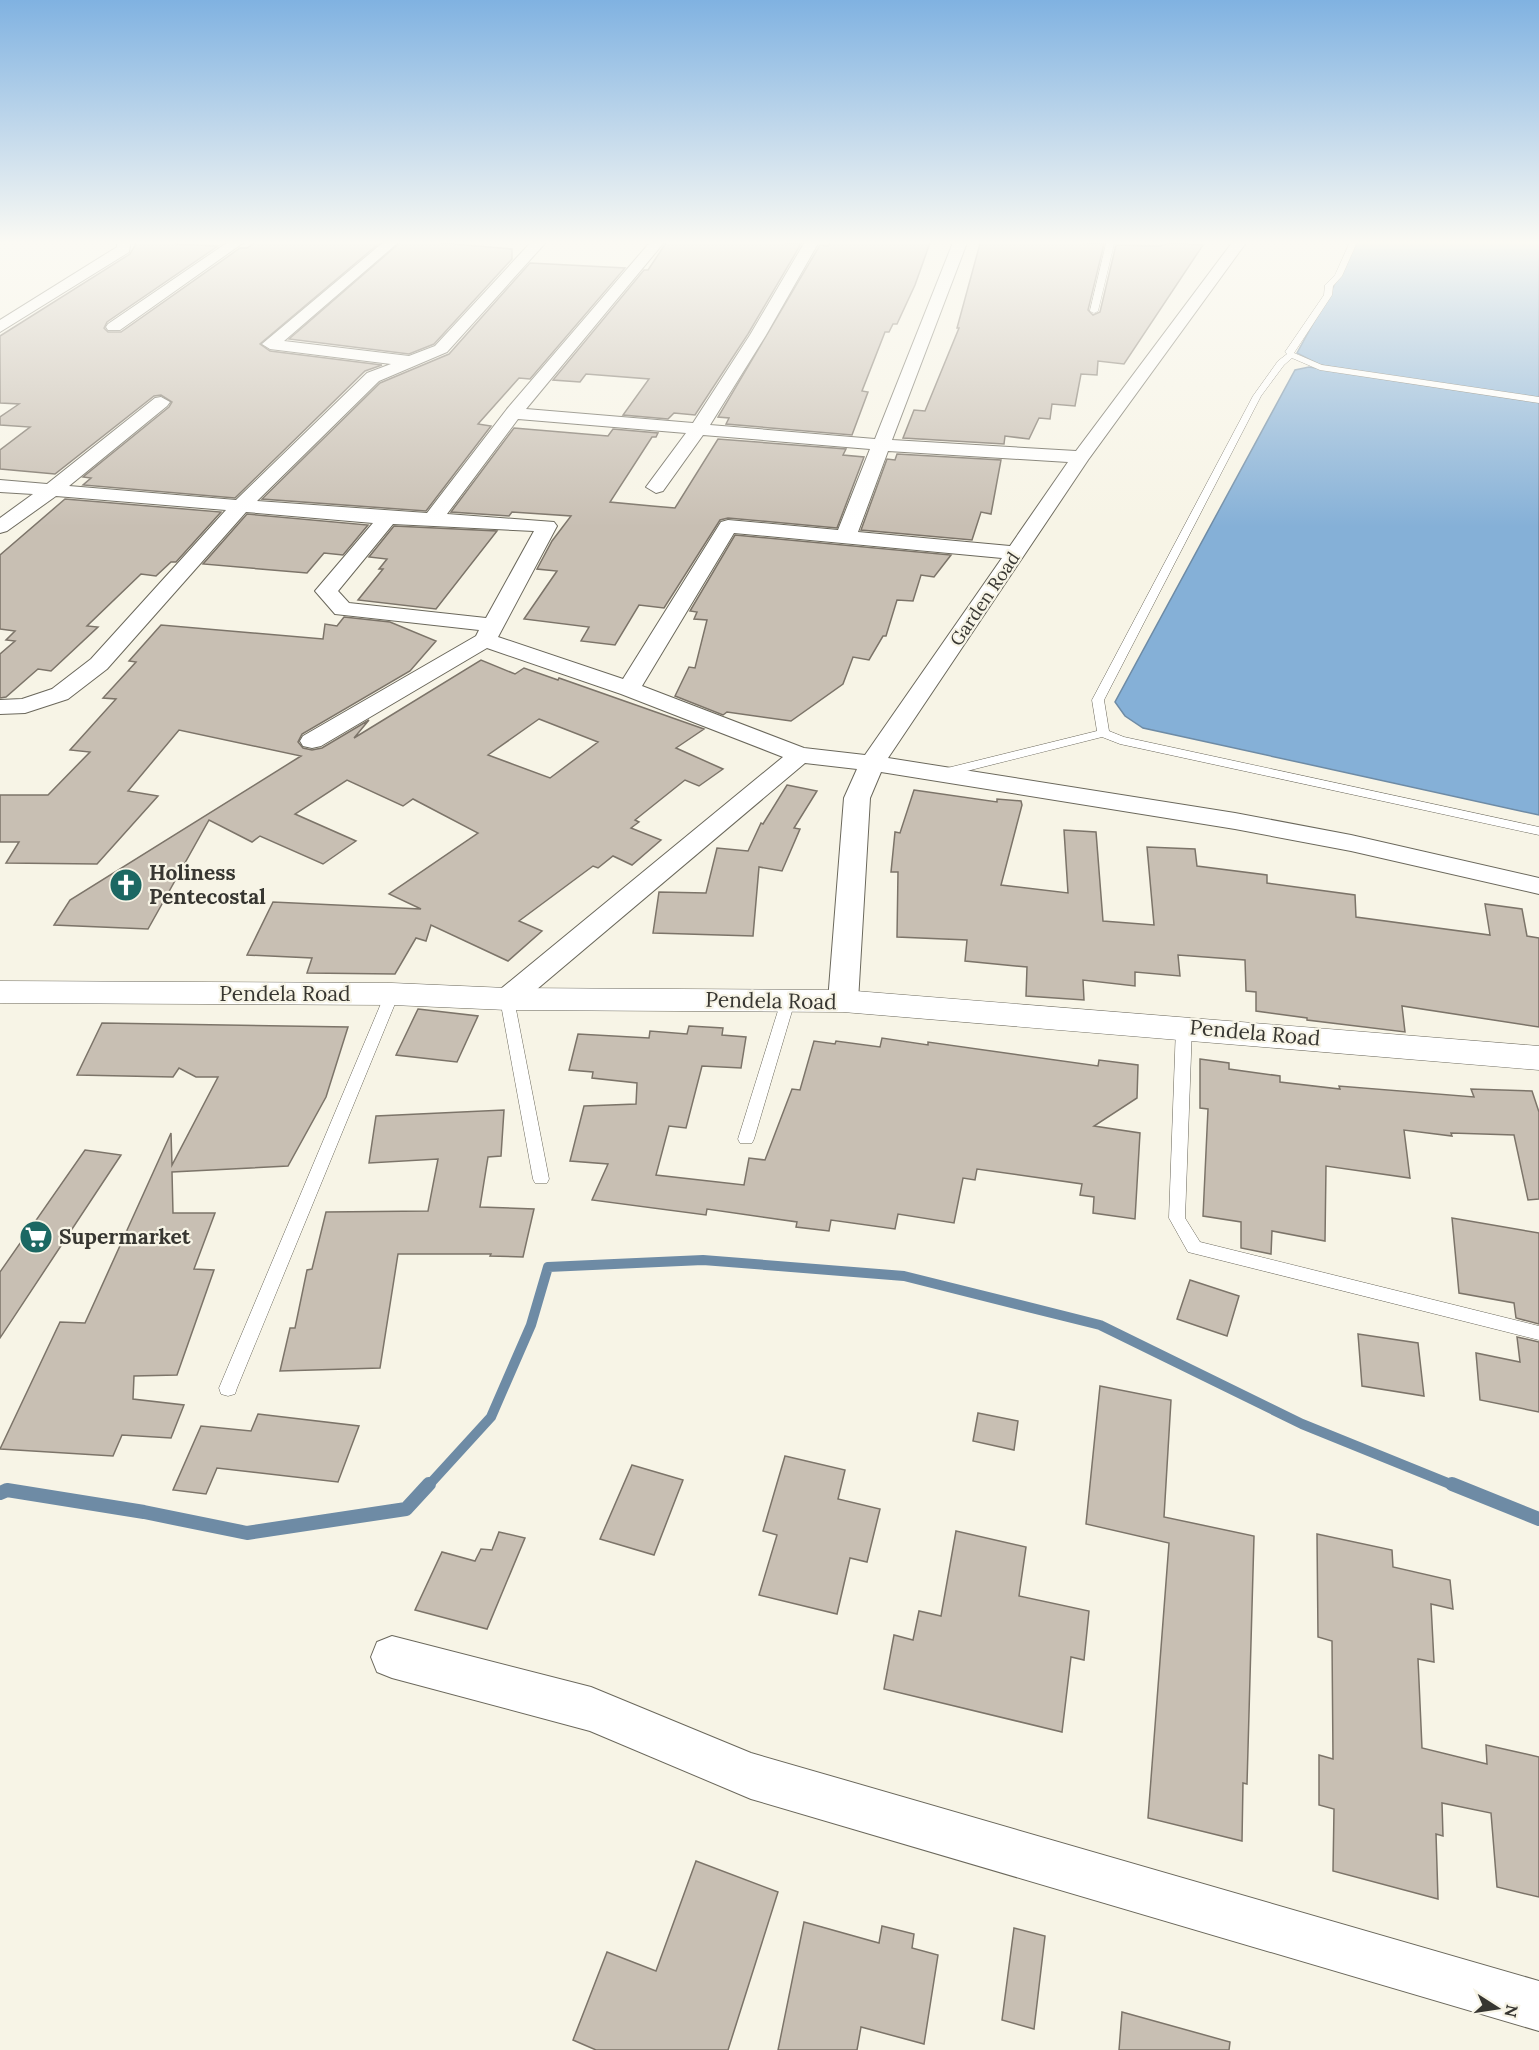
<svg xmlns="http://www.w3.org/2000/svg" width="1539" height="2050" viewBox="0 0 1539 2050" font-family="Lora,serif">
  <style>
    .water { fill: #85b0d7; stroke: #6e8ba5; stroke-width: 1.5 }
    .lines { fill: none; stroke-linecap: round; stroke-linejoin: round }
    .stream-far1 { stroke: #6e8ba5; stroke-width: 10 }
    .stream { stroke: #6e8ba5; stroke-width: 14 }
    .building { fill: #c8bfb3; stroke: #7c7469; stroke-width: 1.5; fill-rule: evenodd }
    .lane-casing { stroke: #6b685c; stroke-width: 1 }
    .street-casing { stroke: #6b685c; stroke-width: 2 }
    .secondary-casing { stroke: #6b685c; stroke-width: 1 }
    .lane { fill: #fff; fill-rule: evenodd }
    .street { fill: #fff; fill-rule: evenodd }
    .secondary { fill: #fff; fill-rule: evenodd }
    .labels { text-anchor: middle; stroke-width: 4.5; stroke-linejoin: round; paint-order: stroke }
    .far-street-label { font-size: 18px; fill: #373631; stroke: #f7f4e6 }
    .poi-label { font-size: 21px; font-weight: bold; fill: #373631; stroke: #f7f4e6; text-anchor: start }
    .street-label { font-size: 21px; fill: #373631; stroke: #f7f4e6 }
  </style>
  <rect width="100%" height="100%" fill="#f7f4e6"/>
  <g class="water">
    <polygon points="1359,240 1539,240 1539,399 1320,365 1297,353"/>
    <polygon points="1309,367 1539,401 1539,815 1143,728 1125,716 1115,702 1295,370"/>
  </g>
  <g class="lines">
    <polyline class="stream-far1" points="428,1486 491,1417 531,1325 548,1267 703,1260 904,1276 1100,1325 1302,1424 1455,1486"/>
    <g class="stream">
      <polyline points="1452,1484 1539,1519"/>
      <polyline points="0,1493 7,1490 144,1512 247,1533 406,1509 429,1484"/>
    </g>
  </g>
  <g class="building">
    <polygon points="138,240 179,240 176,244 218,246 107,322 104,328 108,332 121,332 240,248 247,248 258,240 383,240 260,344 270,351 382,365 365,371 235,498 83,485 91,478 83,477 169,407 172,402 161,395 154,396 55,474 0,469 0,450 30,427 0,425 0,417 19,404 0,403 0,336 130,254"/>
    <polygon points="403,240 433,240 430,242 512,249 512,259 434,344 409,354 289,339"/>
    <polygon points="668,240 751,240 801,244 748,334 695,415 674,413 668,419 623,415 649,379 586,374 580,382 553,380 644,270 648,270"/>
    <polygon points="833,240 931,240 915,285 897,324 893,324 889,332 885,332 862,391 868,392 852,435 726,424 729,418 718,417 820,245 828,246"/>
    <polygon points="981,240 1043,240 1104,244 1088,310 1093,315 1100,312 1116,245 1159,246 1172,243 1203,245 1124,364 1098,361 1097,375 1081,374 1075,406 1052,404 1050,419 1039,418 1029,439 1005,436 1004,444 903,438 914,410 925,411 959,328 957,328"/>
    <polygon points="530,263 625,268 530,379 519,378 478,424 491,426 426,511 262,499 380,383 449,354"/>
    <polygon points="514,428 608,436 613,429 658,433 656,437 652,437 610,502 652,506 675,508 718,439 846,449 843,455 864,457 837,528 728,518 720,520 664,608 639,605 615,645 581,641 589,627 524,619 557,571 537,569 552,541 571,516 512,512 509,516 451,512"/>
    <polygon points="897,454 1001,460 991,514 981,512 972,540 861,530 887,459 895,460"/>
    <polygon points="65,499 221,512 176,562 171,562 156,576 141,574 87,626 98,627 51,671 38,669 6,697 0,698 0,654 15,641 6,640 15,631 0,629 0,555"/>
    <polygon points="247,514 368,525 343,555 324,553 307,573 203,564"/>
    <polygon points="394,526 497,531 436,609 358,600 383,569 379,569 387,559 369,557"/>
    <polygon points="735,535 951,555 934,577 921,575 913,601 897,600 886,636 883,636 869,660 853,657 843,684 791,721 727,712 723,715 675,696 689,667 695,668 707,620 694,619 697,612 690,611"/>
    <path d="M344 617 390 622 436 641 410 671 302 734 298 742 303 748 312 750 322 748 369 720 354 738 481 660 515 674 524 668 558 680 559 678 704 729 676 748 723 769 699 786 685 780 635 820 639 822 631 828 661 840 632 865 613 856 598 868 593 866 519 921 542 931 508 961 431 925 426 941 416 938 395 974 307 973 312 958 247 955 273 902 421 909 389 894 478 833 413 799 403 806 347 780 295 814 356 841 323 864 260 836 252 842 209 820 148 929 54 925 70 900 301 756 179 730 128 791 158 796 97 864 6 863 19 842H0V795H48L90 752 70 750 116 699 103 698 136 662 129 661 161 625 323 639 325 624 337 626ZM539 719 598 742 550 778 488 755Z"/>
    <polygon points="787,785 817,791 794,828 800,829 782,871 759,867 753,936 653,933 659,892 706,893 717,848 748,851 761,823 763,824"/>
    <polygon points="914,790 997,802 997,799 1021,801 1022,805 1001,885 1068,893 1064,830 1096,832 1103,921 1154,925 1147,847 1195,849 1197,866 1267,875 1267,883 1355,895 1356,917 1490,935 1485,904 1522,909 1527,936 1539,938 1539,1027 1402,1006 1405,1032 1307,1020 1307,1018 1256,1011 1256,992 1246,991 1245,960 1178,955 1180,976 1135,972 1135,986 1083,980 1084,1000 1026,996 1027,967 965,961 967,940 897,937 898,872 891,872 895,832 900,833"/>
    <polygon points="418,1009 478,1016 457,1062 396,1055"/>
    <polygon points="102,1023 348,1027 326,1097 288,1166 172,1172 173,1213 215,1213 194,1269 214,1270 177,1375 134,1376 133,1399 184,1405 171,1438 122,1435 113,1456 0,1449 60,1322 85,1323 171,1133 172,1165 218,1077 196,1077 179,1068 173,1077 77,1075"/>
    <polygon points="689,1026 723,1028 722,1035 746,1037 741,1068 702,1066 686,1128 669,1126 656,1175 744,1185 749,1158 765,1160 792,1089 800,1090 814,1041 835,1044 836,1041 880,1047 882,1038 928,1045 928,1042 1098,1066 1099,1060 1138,1065 1137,1098 1094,1126 1140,1133 1135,1219 1093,1213 1094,1197 1080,1195 1082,1184 977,1169 975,1180 963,1178 954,1223 898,1214 895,1229 831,1220 829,1231 796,1227 797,1222 707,1209 706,1215 592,1200 608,1164 570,1161 584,1106 636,1104 637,1083 592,1078 593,1072 569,1070 578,1034 649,1038 650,1031 687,1034"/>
    <polygon points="1200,1059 1229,1063 1229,1069 1280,1076 1280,1082 1340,1089 1339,1086 1474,1097 1471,1089 1532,1091 1539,1112 1539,1199 1528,1200 1514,1135 1451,1133 1452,1136 1404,1130 1410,1178 1326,1166 1325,1241 1272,1231 1271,1254 1241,1248 1241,1222 1203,1216 1208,1109 1200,1108"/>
    <polygon points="504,1110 501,1156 488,1157 480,1207 534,1209 523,1257 490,1256 491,1254 398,1254 380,1368 280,1371 290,1328 295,1328 307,1270 312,1269 326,1212 428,1211 438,1159 369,1163 376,1116"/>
    <polygon points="85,1150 121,1155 0,1338 0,1272"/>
    <polygon points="1452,1218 1539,1233 1539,1324 1516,1318 1514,1303 1459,1293"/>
    <polygon points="1190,1280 1239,1296 1227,1336 1177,1319"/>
    <polygon points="1358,1334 1418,1343 1424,1396 1362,1386"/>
    <polygon points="1517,1337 1539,1342 1539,1412 1480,1400 1476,1353 1520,1362"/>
    <polygon points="1100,1386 1171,1400 1164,1517 1254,1536 1247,1784 1243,1783 1242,1841 1148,1818 1169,1543 1086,1524"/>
    <polygon points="978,1413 1018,1421 1014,1450 973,1441"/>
    <polygon points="258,1414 359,1426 338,1482 217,1468 206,1494 173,1490 201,1426 251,1431"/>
    <polygon points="785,1456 845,1470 838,1499 880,1509 867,1562 850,1558 837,1614 759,1595 777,1535 763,1531"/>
    <polygon points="632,1465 683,1480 654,1555 600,1539"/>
    <polygon points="956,1531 1026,1547 1019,1596 1089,1611 1084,1660 1071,1657 1062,1732 884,1689 894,1635 913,1640 919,1611 941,1616"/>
    <polygon points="499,1532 525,1538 487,1629 415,1610 442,1552 475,1561 481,1549 492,1550"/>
    <polygon points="1317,1534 1392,1550 1393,1567 1450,1580 1453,1609 1431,1604 1434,1662 1418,1659 1422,1748 1487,1764 1486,1745 1539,1757 1539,1897 1497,1887 1491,1813 1442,1803 1443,1836 1436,1834 1438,1899 1333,1871 1334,1809 1319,1805 1319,1755 1333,1759 1332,1641 1318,1637"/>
    <polygon points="696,1861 778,1892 728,2050 596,2050 573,2040 607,1952 656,1971"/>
    <polygon points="804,1922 879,1943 882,1926 914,1934 912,1948 938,1955 924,2044 861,2027 857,2050 778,2050"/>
    <polygon points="1014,1928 1045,1936 1034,2029 1002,2020"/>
    <polygon points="1122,2012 1230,2042 1229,2050 1119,2050"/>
  </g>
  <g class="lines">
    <defs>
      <g id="lane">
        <polygon points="1107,240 1115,240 1098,311 1094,313 1090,311"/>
        <polygon points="1351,240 1358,240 1342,276 1333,286 1332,295 1294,353 1322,365 1539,397 1539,403 1320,370 1292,358 1284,365 1261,396 1104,700 1109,731 1124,737 1539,827 1539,835 1120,744 1102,737 939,778 935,777 935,771 1097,731 1092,700 1253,396 1278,361 1287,354 1285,352 1324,295 1325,285 1335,275"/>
        <polygon points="392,989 399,994 237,1388 235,1394 228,1396 221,1394 219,1388 385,994"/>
        <polygon points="507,994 514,999 549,1179 547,1183 535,1183 533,1179 500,999"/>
        <polygon points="788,996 795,1001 754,1139 752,1143 740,1143 738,1139 781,1001"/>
        <polygon points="1184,1022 1192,1027 1185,1218 1200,1242 1539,1326 1539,1340 1188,1252 1169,1218 1176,1027"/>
      </g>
      <g id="street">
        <polygon points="117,240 131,240 129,252 0,332 0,320 117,247"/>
        <polygon points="231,240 247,240 120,330 108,330 106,327 108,324"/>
        <path d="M386 240H401L284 341 409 356 435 346 533 240H548L447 352 379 381 257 501 427 513 507 409 652 240H666L526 409 693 423 750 335 806 240H820L766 335 710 425 875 439 954 240H968L892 440 1076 451 1234 240H1248L1088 460 888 758 1235 813 1351 835 1539 878V894L1351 851 1235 829 881 772 870 798 858 1001 853 1008 843 1011 833 1008 828 1001 844 798 857 769 805 763 517 1006 507 1009 497 1006 492 999 497 992 783 757 621 694 487 648 321 746 312 748 303 746 300 741 303 736 476 636 479 630 335 614 315 591 373 523 246 512 107 669 68 699 25 713 0 714V700L22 699 52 689 91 659 226 510 56 496 7 531 0 533V518L33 494 0 492V480L47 484 155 398 161 397 170 402 167 406 69 486 236 500 367 373 391 364 270 349 262 344ZM518 419 686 433 646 487 656 493 663 491 703 435 870 449 838 530 728 520 721 522 623 679 498 637 557 526 554 522 447 514ZM888 451 1068 462 1010 546 858 532ZM393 524 534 531 486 618 349 603 338 591ZM734 533 1002 558 865 755 804 748 642 686Z"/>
        <polygon points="392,1636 591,1687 751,1753 1539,1981 1539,2031 751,1799 590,1731 392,1678 377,1672 371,1657 377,1642"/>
      </g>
      <polygon id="secondary" points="0,981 392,983 507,988 843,990 1539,1046 1539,1070 843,1012 507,1010 392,1005 0,1003"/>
    </defs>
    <use href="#lane" class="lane-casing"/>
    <use href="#street" class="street-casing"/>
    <use href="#secondary" class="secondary-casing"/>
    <use href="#lane" class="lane"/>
    <use href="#street" class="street"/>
    <use href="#secondary" class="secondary"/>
  </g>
  <linearGradient id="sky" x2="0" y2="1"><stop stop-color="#80b2e1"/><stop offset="0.46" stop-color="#fbfaf4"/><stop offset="1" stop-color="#fbfaf4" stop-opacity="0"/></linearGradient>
  <rect width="1539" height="527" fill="url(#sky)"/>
  <defs>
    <symbol id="church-disc" viewBox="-11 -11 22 22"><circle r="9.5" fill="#1c6863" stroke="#f7f4e6"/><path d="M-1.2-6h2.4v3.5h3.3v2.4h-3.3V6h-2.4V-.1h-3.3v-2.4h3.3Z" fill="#fff"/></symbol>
    <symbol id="supermarket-disc" viewBox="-11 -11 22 22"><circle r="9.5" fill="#1c6863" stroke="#f7f4e6"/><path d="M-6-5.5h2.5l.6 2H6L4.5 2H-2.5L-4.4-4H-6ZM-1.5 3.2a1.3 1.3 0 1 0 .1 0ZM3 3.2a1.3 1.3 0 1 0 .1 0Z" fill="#fff"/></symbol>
  </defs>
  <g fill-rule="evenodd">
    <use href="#church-disc" x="107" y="866" width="38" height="38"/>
    <use href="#supermarket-disc" x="17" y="1218" width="38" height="38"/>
  </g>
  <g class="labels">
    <g class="far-street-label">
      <text transform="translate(985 599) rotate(-56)" y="6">Garden Road</text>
    </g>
    <g class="poi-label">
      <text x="149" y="880">Holiness<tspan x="149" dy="24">Pentecostal</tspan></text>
      <text x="59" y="1244">Supermarket</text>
    </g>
    <g class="street-label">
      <text x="285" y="1001">Pendela Road</text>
      <text transform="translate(771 1001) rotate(1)" y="7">Pendela Road</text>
      <text transform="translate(1255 1033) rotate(5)" y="7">Pendela Road</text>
    </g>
  </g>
  <g transform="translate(1497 2008) rotate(102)" stroke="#f7f4e6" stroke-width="4.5" paint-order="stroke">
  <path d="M0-4.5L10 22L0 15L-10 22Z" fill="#373631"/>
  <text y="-9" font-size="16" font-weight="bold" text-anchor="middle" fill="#373631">N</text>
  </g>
</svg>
